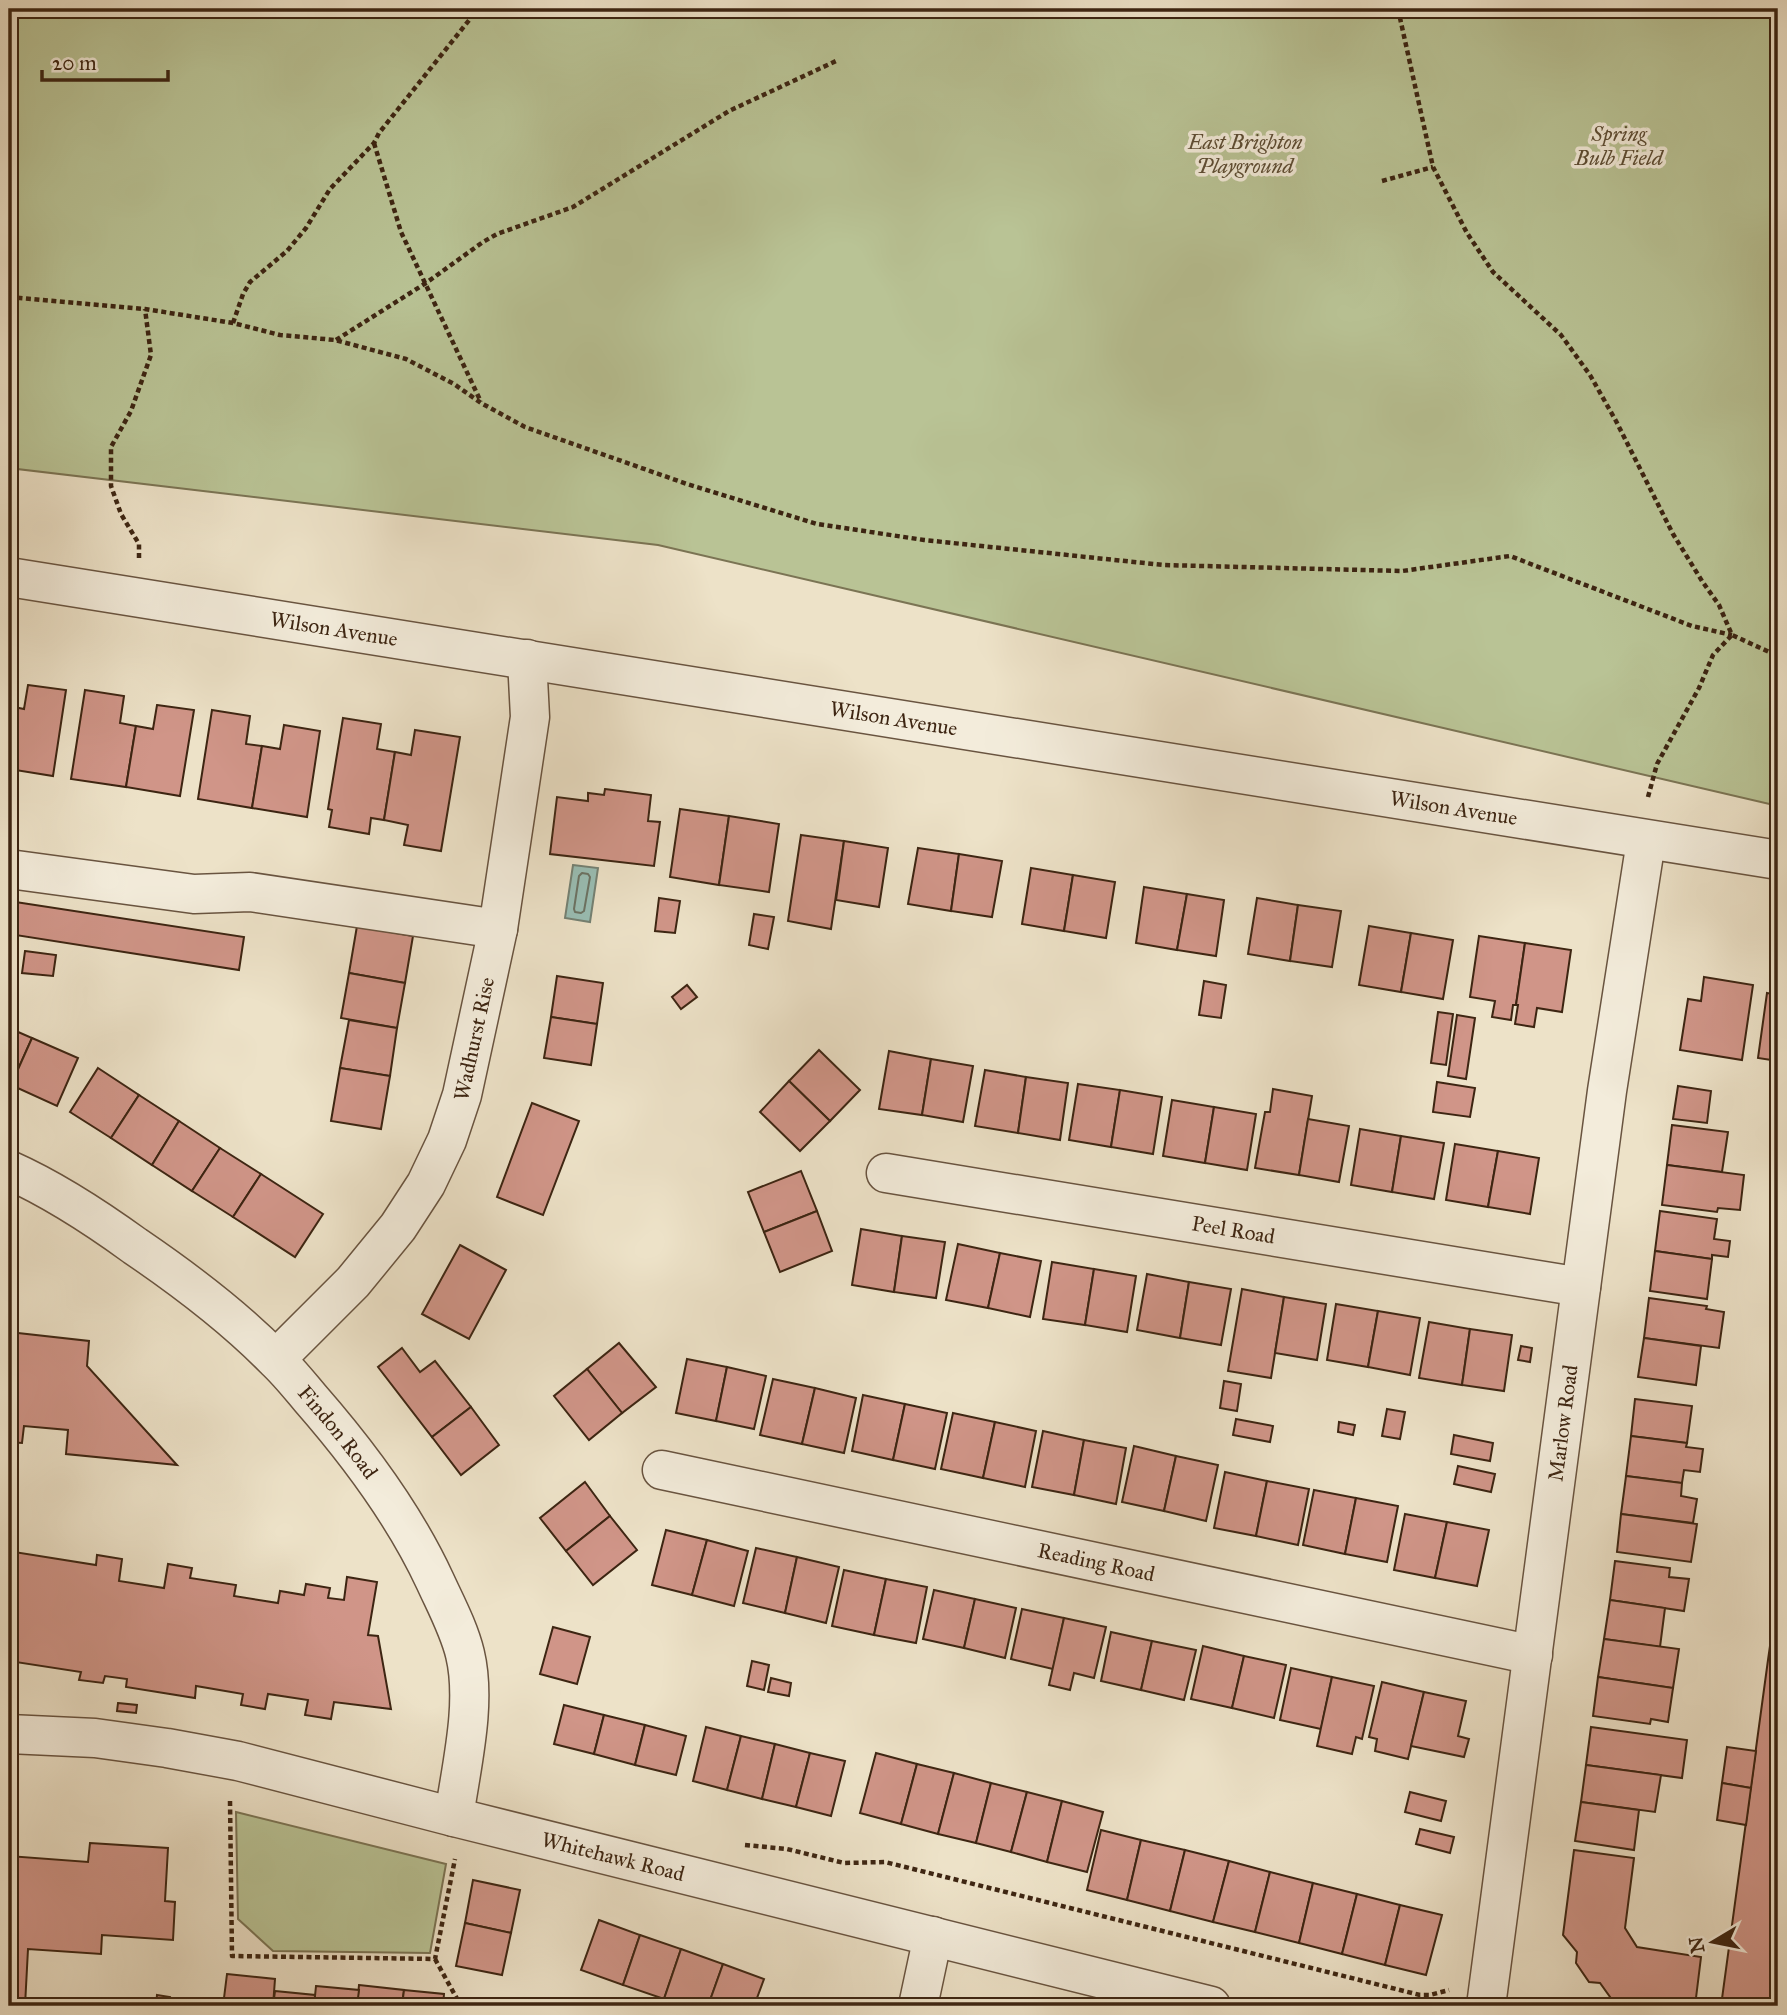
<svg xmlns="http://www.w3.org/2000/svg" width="1787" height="2015" viewBox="0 0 1787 2015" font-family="'IM FELL Great Primer',serif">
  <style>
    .green { fill: #b9c395; stroke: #7b7454; stroke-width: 2 }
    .water { fill: #99beb4; stroke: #748173; stroke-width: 2 }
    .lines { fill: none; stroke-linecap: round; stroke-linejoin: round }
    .shore { stroke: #6b7263; stroke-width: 2 }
    .building { fill: #d09588; stroke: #3d2512; stroke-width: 2 }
    .minor-casing { stroke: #695440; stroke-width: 41 }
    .path { stroke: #3d2512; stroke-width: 4.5; stroke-dasharray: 5 3.5; stroke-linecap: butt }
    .minor { stroke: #f3ecdb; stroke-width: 38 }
    .labels { text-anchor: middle; stroke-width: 7; stroke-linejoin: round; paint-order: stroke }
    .park-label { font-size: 21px; font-style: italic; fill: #5c4c33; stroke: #f3ecdb }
    .street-label { font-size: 21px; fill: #3d2512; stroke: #f3ecdb }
  </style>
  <rect width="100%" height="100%" fill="#ede2c8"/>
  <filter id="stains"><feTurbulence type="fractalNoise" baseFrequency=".00286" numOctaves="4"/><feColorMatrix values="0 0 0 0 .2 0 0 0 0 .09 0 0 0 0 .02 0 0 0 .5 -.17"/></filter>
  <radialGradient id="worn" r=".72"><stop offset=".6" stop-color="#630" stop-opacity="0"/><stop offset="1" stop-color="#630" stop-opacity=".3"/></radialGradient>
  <g class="green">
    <polygon points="9,9 1778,9 1778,806 658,545 9,468"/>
    <polygon points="236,1812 446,1864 430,1953 273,1951 238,1919"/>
  </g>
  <polygon class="water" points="573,865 598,868 590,922 565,918"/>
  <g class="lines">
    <polygon class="shore" points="582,873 588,874 590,877 584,911 581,913 575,912 574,909 579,876"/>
  </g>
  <g class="building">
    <polygon points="28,685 66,690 53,776 9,769 9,706 24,709"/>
    <polygon points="85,690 124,696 120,723 136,726 126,787 71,779"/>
    <polygon points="157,705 194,710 180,796 126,787 136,726 153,729"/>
    <polygon points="212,710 250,716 246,744 262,746 252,808 198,799"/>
    <polygon points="343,718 381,724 377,749 395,752 384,820 371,818 369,834 329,827 332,810 328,809"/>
    <polygon points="284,725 320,731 307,817 252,808 262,746 280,749"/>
    <polygon points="415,730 460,737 441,851 404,845 408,825 384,820 395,752 411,755"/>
    <polygon points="605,789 651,795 648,821 660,822 654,866 550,854 557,797 588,801 588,793 604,795"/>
    <polygon points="680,809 729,816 719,885 670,877"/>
    <polygon points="729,816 779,824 769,892 719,885"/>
    <polygon points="801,835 844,841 831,929 788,921"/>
    <polygon points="844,841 888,848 879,907 836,900"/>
    <polygon points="918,848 959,854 951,911 908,904"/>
    <polygon points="959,854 1002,861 992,917 951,911"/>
    <polygon points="1031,868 1073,875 1064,931 1022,924"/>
    <polygon points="1073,875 1115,882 1106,938 1064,931"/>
    <polygon points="1144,887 1187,894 1177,950 1136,943"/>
    <polygon points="1187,894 1224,900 1216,956 1177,950"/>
    <polygon points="659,898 680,901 675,933 655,931"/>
    <polygon points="1257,898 1298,905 1290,961 1248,954"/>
    <polygon points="9,901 244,937 239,970 9,934"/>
    <polygon points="1298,905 1341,911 1332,967 1290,961"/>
    <polygon points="754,914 774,917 768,949 749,945"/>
    <polygon points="357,926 413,936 405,983 349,973"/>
    <polygon points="1369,926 1411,933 1401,992 1359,985"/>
    <polygon points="1411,933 1453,940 1443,999 1401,992"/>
    <polygon points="1479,936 1525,943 1516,1005 1513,1005 1511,1020 1492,1017 1495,1001 1470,997"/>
    <polygon points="1525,943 1571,950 1562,1012 1537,1008 1534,1027 1515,1024 1518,1005 1516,1005"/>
    <polygon points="25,951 56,955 53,976 22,973"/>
    <polygon points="349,973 405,983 397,1028 341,1018"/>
    <polygon points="557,976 603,983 597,1024 551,1017"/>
    <polygon points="1704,977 1753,985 1742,1060 1680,1050 1688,999 1701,1001"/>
    <polygon points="1204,981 1226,985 1221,1018 1199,1015"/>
    <polygon points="687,985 697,997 681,1009 672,997"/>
    <polygon points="1767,993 1778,995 1778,1061 1758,1058"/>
    <polygon points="1438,1012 1453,1014 1446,1065 1431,1063"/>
    <polygon points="1457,1015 1475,1018 1466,1079 1448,1076"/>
    <polygon points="551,1017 597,1024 591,1065 544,1058"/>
    <polygon points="349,1020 397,1028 390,1076 340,1068"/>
    <polygon points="9,1028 32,1038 11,1085 9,1084"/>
    <polygon points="32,1038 78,1058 57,1106 11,1085"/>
    <polygon points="819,1050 860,1090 830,1121 789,1081"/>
    <polygon points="889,1051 931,1059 922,1115 879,1109"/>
    <polygon points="931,1059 973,1066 963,1122 922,1115"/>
    <polygon points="98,1068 139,1095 111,1138 70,1112"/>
    <polygon points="340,1068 390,1076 381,1129 331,1121"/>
    <polygon points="985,1070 1026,1077 1018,1133 975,1126"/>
    <polygon points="1026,1077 1068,1083 1060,1140 1018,1133"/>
    <polygon points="789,1081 830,1121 800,1151 760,1112"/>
    <polygon points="1437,1082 1475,1088 1470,1117 1433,1112"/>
    <polygon points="1078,1084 1120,1090 1111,1147 1069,1140"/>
    <polygon points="1678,1086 1711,1091 1707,1123 1673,1119"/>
    <polygon points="1273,1089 1312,1096 1299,1175 1255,1168 1265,1112 1270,1112"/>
    <polygon points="1120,1090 1162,1097 1153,1154 1111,1147"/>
    <polygon points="139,1095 179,1121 152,1165 111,1138"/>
    <polygon points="1172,1100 1214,1107 1205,1163 1163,1156"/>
    <polygon points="532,1103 579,1121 543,1215 497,1197"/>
    <polygon points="1214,1107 1256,1114 1247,1170 1205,1163"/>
    <polygon points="1308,1119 1349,1126 1339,1182 1299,1175"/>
    <polygon points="179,1121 220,1148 192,1191 152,1165"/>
    <polygon points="1672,1125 1728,1132 1722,1172 1667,1165"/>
    <polygon points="1360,1129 1401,1136 1392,1192 1351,1185"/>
    <polygon points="1401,1136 1444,1143 1434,1199 1392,1192"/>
    <polygon points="1455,1144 1498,1151 1488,1207 1446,1200"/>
    <polygon points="220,1148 261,1174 233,1217 192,1191"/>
    <polygon points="1498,1151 1539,1158 1530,1214 1488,1207"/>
    <polygon points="1667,1165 1744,1175 1740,1210 1718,1208 1717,1212 1662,1205"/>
    <polygon points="801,1171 817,1211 764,1232 748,1192"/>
    <polygon points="261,1174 323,1214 295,1257 233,1217"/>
    <polygon points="817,1211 832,1251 780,1272 764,1232"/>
    <polygon points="1660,1211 1717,1219 1714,1239 1730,1241 1728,1257 1712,1255 1712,1259 1655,1251"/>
    <polygon points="861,1229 902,1236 894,1292 852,1285"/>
    <polygon points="902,1236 945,1242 936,1298 894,1292"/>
    <polygon points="958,1244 1000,1253 988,1308 946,1300"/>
    <polygon points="460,1245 506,1270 469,1339 422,1314"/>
    <polygon points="1655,1251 1712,1259 1707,1299 1650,1291"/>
    <polygon points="1000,1253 1041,1261 1030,1317 988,1308"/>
    <polygon points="1052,1262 1094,1269 1085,1325 1043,1319"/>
    <polygon points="1094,1269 1136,1276 1127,1332 1085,1325"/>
    <polygon points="1147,1274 1189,1282 1180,1338 1137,1330"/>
    <polygon points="1189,1282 1231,1289 1221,1345 1180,1338"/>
    <polygon points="1242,1289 1284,1297 1271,1378 1228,1371"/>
    <polygon points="1284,1297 1326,1304 1317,1360 1275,1353"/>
    <polygon points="1649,1298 1707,1306 1706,1309 1724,1312 1719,1348 1644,1338"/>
    <polygon points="1336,1304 1378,1311 1368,1367 1327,1360"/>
    <polygon points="1378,1311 1420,1318 1410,1375 1368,1367"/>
    <polygon points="1429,1322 1470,1329 1462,1385 1419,1378"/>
    <polygon points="1470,1329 1512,1335 1504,1391 1462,1385"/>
    <polygon points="9,1332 89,1341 87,1366 177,1465 66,1454 68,1430 24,1426 22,1443 9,1442"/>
    <polygon points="1644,1338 1701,1346 1696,1385 1638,1377"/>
    <polygon points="619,1343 656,1387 622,1413 587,1369"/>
    <polygon points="1521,1346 1532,1348 1530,1362 1518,1360"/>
    <polygon points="402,1348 420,1372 435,1361 471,1407 432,1437 378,1367"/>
    <polygon points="687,1359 727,1367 716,1421 676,1413"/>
    <polygon points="727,1367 766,1376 754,1429 716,1421"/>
    <polygon points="587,1369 622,1413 589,1440 554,1396"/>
    <polygon points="773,1379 815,1388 802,1444 760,1435"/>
    <polygon points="1224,1381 1241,1384 1237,1411 1220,1408"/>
    <polygon points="815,1388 856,1398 844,1453 802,1444"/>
    <polygon points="863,1395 905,1404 893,1460 852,1451"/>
    <polygon points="1635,1399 1692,1406 1687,1443 1631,1436"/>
    <polygon points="905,1404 947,1413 935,1469 893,1460"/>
    <polygon points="471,1407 499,1445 461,1475 432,1437"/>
    <polygon points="1387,1409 1405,1412 1400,1439 1382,1436"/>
    <polygon points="953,1413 995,1422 983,1478 941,1469"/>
    <polygon points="1236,1419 1273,1426 1270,1442 1233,1435"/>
    <polygon points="995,1422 1036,1431 1025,1487 983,1478"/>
    <polygon points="1339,1422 1355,1425 1353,1435 1338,1432"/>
    <polygon points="1043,1431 1084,1440 1074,1495 1032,1487"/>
    <polygon points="1454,1435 1493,1443 1490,1461 1451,1454"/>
    <polygon points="1631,1436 1687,1443 1686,1447 1703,1449 1700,1472 1684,1470 1682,1483 1626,1476"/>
    <polygon points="1084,1440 1126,1448 1116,1504 1074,1495"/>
    <polygon points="1134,1446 1176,1456 1164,1511 1122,1502"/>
    <polygon points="1176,1456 1218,1465 1206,1521 1164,1511"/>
    <polygon points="1458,1466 1495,1474 1491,1492 1454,1484"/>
    <polygon points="1225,1472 1267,1481 1256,1536 1214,1528"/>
    <polygon points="1626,1476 1682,1483 1681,1496 1697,1499 1693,1523 1621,1514"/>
    <polygon points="1267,1481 1309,1489 1298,1545 1256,1536"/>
    <polygon points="585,1482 610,1516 566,1551 540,1518"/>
    <polygon points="1314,1490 1356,1498 1345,1554 1303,1545"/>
    <polygon points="1356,1498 1398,1506 1387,1562 1345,1554"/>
    <polygon points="1405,1514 1447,1522 1435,1578 1394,1570"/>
    <polygon points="1621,1514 1697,1524 1691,1562 1617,1552"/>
    <polygon points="610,1516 637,1550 593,1585 566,1551"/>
    <polygon points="1447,1522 1489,1530 1477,1586 1435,1578"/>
    <polygon points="666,1530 707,1540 692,1595 652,1585"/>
    <polygon points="707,1540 748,1551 734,1606 692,1595"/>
    <polygon points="9,1542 16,1543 14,1552 96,1565 97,1555 122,1559 119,1581 164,1588 168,1564 192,1568 190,1578 236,1585 234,1596 278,1603 280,1591 304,1595 306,1584 330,1588 328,1598 344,1600 347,1577 377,1582 368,1635 378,1636 391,1709 334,1702 331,1719 305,1715 308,1700 268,1694 265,1709 241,1705 243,1694 196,1686 195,1698 126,1687 127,1679 105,1676 103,1683 79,1680 81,1672 9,1661"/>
    <polygon points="756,1548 797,1557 785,1613 743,1603"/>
    <polygon points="797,1557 839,1567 826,1623 785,1613"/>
    <polygon points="1615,1561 1670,1568 1669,1577 1689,1579 1684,1611 1610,1600"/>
    <polygon points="844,1570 886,1579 874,1635 832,1626"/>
    <polygon points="886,1579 927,1587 916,1643 874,1635"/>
    <polygon points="934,1590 975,1599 964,1648 923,1639"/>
    <polygon points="1778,1590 1778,2006 1721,2006 1768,1660"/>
    <polygon points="975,1599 1016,1608 1005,1658 964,1648"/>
    <polygon points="1610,1600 1665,1608 1660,1647 1604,1639"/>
    <polygon points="1022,1609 1064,1618 1053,1669 1011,1659"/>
    <polygon points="1064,1618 1106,1627 1094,1678 1074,1673 1070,1690 1049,1685"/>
    <polygon points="553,1627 590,1637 577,1684 540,1674"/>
    <polygon points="1111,1632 1152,1641 1141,1690 1101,1681"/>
    <polygon points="1604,1639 1679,1649 1673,1688 1598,1677"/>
    <polygon points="1152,1641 1196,1650 1184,1700 1141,1690"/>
    <polygon points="1203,1646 1244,1656 1232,1708 1191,1699"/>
    <polygon points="1244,1656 1286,1665 1274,1718 1232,1708"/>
    <polygon points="752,1661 769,1665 764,1690 747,1686"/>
    <polygon points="1291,1668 1332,1677 1321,1729 1280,1720"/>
    <polygon points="1332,1677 1374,1686 1362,1739 1356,1737 1352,1754 1317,1746"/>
    <polygon points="1598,1677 1673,1688 1668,1722 1651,1719 1650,1724 1593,1716"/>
    <polygon points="771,1678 791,1683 789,1696 768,1692"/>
    <polygon points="1382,1682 1424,1692 1408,1759 1375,1751 1377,1739 1369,1737"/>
    <polygon points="1424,1692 1466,1701 1458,1736 1469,1739 1464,1757 1411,1746"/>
    <polygon points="118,1703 137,1705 136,1713 117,1711"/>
    <polygon points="564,1705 604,1715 594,1754 554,1744"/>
    <polygon points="604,1715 645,1725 635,1765 594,1754"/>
    <polygon points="645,1725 686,1736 676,1775 635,1765"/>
    <polygon points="706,1727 741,1736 727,1790 693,1781"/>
    <polygon points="1591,1727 1687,1740 1682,1778 1586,1765"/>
    <polygon points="741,1736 775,1744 762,1799 727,1790"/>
    <polygon points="775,1744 810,1753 796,1807 762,1799"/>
    <polygon points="1727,1747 1756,1751 1751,1788 1722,1783"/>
    <polygon points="810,1753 845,1761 831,1816 796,1807"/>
    <polygon points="876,1753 917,1764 901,1824 860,1813"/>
    <polygon points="917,1764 954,1773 938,1834 901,1824"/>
    <polygon points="1586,1765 1661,1775 1655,1812 1581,1802"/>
    <polygon points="954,1773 991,1783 976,1843 938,1834"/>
    <polygon points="991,1783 1027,1792 1011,1852 976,1843"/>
    <polygon points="1722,1783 1751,1788 1746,1825 1717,1820"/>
    <polygon points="1027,1792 1062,1801 1047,1862 1011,1852"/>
    <polygon points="1410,1792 1446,1801 1441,1821 1405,1812"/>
    <polygon points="1062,1801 1103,1812 1087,1872 1047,1862"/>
    <polygon points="1581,1802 1639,1810 1634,1850 1575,1841"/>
    <polygon points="1420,1829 1454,1837 1450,1853 1416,1844"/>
    <polygon points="1101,1830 1141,1840 1127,1900 1087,1890"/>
    <polygon points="1141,1840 1185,1850 1170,1911 1127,1900"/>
    <polygon points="90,1843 168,1848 165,1901 175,1902 173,1940 102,1935 101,1954 28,1949 25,2006 9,2006 9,1947 16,1947 17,1934 9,1933 9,1856 88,1862"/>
    <polygon points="1185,1850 1229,1861 1213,1922 1170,1911"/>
    <polygon points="1574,1850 1634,1858 1625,1928 1637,1947 1701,1957 1695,2006 1648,2006 1613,2001 1600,1983 1589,1982 1576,1963 1577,1952 1563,1935"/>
    <polygon points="1229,1861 1270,1872 1255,1932 1213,1922"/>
    <polygon points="1270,1872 1313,1883 1299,1943 1255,1932"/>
    <polygon points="473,1880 520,1890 511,1933 465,1923"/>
    <polygon points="1313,1883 1357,1894 1342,1954 1299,1943"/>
    <polygon points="1357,1894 1400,1905 1385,1965 1342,1954"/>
    <polygon points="1400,1905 1442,1915 1426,1975 1385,1965"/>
    <polygon points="599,1920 640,1935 623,1985 581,1970"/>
    <polygon points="465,1923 511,1933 502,1975 456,1966"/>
    <polygon points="640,1935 681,1949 664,1999 623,1985"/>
    <polygon points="681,1949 723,1964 708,2006 683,2006 664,1999"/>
    <polygon points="723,1964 764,1979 754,2006 708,2006"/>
    <polygon points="227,1974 275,1979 273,2006 223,2006"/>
    <polygon points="359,1985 404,1990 402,2006 357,2006"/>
    <polygon points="316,1986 359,1990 357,2006 314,2006"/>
    <polygon points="404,1990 444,1994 443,2006 402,2006"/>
    <polygon points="275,1991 315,1995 314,2006 273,2006"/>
    <polygon points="157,1995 170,1997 169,2006 156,2006"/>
  </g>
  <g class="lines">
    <defs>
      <g id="minor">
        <path id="s1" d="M9 577 1778 860"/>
        <polyline points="9,869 194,894 250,892 498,929"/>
        <path id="s2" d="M9 1170C54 1190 95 1217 135 1246 185 1280 233 1316 275 1359 288 1371 299 1385 310 1398 359 1454 404 1514 435 1581 446 1605 459 1629 465 1654 477 1704 461 1767 454 1817"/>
        <path id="s3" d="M886 1173 1581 1287"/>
        <path id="s4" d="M276 1359 353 1282 398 1227 426 1184 447 1140 462 1095 498 929 530 717 527 659"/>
        <path id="s5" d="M662 1470 1533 1655"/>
        <path id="s6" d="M9 1734 95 1738 167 1748 238 1761 454 1817 1211 2006"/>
        <polyline points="918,2006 933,1936"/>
        <path id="s7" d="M1486 2006 1607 1091 1646 841"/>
      </g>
    </defs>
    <use href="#minor" class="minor-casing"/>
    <g class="path">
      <polyline points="1398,9 1433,167 1467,233 1493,272 1561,335 1590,375 1616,421 1673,534 1702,581 1719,605 1732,635 1778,656"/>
      <polyline points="374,143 401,232 481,402"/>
      <polyline points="1382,181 1433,167"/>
      <polyline points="9,297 145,309 233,323 280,335 335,340 406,359 454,384 481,403 525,427 687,484 817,524 924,540 1163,565 1402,571 1510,556 1692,626 1732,635"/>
      <polyline points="233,323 243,294 250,282 287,251 306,228 330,189 374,143 379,133 478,9"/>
      <polyline points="336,340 426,283 483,242 497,234 573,207 729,111 836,61"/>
      <polyline points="139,558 139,544 121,514 111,486 111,447 131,411 151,355 145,309"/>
      <polyline points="1648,797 1657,764 1699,688 1713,655 1731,636"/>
      <polyline points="230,1801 232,1956 435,1959 455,1859"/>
      <polyline points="745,1845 787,1849 844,1863 885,1862 1420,1995 1430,1995 1449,1990"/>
      <polyline points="435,1959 461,2006"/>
    </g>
    <use href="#minor" class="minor"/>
  </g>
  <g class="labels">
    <g class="park-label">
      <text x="1619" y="141">Spring<tspan x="1619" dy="24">Bulb Field</tspan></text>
      <text x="1245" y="149">East Brighton<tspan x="1245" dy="24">Playground</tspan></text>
    </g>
    <g class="street-label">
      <text dy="7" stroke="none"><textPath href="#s1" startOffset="329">Wilson Avenue</textPath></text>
      <text dy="7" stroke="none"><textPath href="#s1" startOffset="896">Wilson Avenue</textPath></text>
      <text dy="7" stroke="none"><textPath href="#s1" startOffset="1463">Wilson Avenue</textPath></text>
      <text dy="7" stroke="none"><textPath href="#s4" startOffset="385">Wadhurst Rise</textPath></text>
      <text dy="7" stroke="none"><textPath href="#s3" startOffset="352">Peel Road</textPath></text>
      <text dy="7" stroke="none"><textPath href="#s7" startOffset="588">Marlow Road</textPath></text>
      <text dy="7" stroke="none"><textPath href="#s2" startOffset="424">Findon Road</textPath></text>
      <text dy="7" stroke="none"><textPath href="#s5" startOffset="444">Reading Road</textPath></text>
      <text dy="7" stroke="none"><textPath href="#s6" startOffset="618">Whitehawk Road</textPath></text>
    </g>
  </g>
  <rect width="1787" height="2015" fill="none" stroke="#ede2c8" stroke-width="35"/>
  <rect x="10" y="10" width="1766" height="1994" fill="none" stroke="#3d2512" stroke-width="3.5"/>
  <rect x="18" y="18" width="1752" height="1980" fill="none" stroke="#3d2512" stroke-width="2"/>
  <g transform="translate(1713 1942) rotate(260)" stroke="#f3ecdb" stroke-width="5" paint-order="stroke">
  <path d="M0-5L12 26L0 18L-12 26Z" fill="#3d2512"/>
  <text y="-10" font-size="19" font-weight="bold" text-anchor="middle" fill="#3d2512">N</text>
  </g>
  <path d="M42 70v10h126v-10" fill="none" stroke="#3d2512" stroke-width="3.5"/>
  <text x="52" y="70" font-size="21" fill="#3d2512" stroke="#f3ecdb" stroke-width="5" paint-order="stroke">20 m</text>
  <rect width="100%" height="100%" filter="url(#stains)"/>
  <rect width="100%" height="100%" fill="url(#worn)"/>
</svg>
